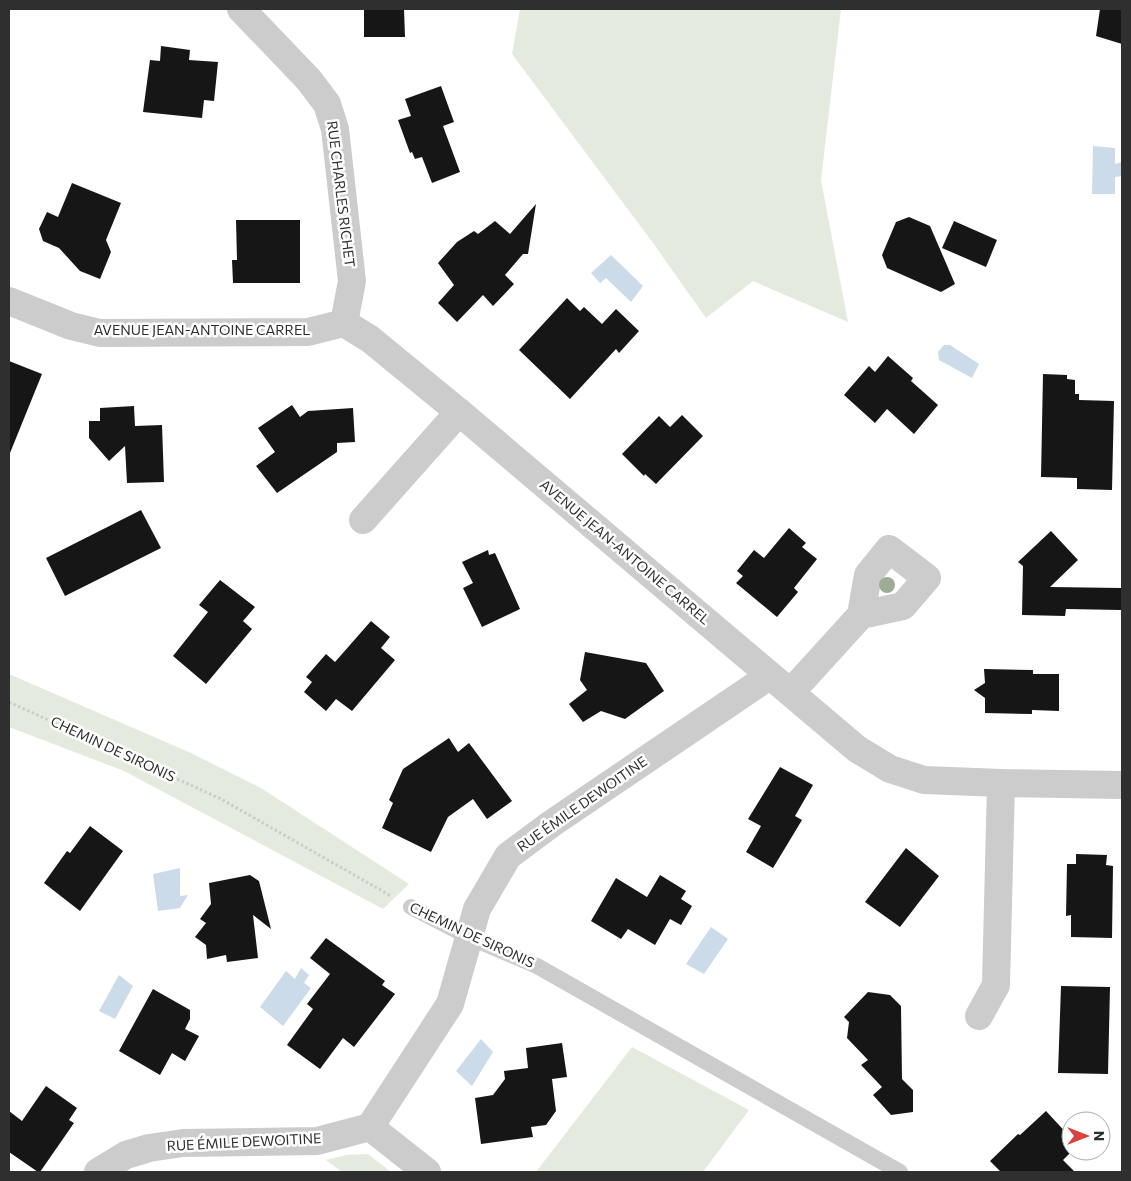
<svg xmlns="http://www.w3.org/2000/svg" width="1131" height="1181" viewBox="0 0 1131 1181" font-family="Commissioner,sans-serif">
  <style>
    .green { fill: #e4ebde }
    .water { fill: #cbdbea }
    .building { fill: #161616 }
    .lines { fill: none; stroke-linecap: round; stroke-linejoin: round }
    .path { stroke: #ccc; stroke-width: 3; stroke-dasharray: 2.5 2.5; stroke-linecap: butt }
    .service { stroke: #ccc; stroke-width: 16 }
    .minor { stroke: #ccc; stroke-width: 28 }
    .tree { fill: #9eac95 }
    .labels { text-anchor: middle; stroke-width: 5; stroke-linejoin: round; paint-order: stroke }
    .street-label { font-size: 14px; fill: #2f2f2f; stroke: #fff }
  </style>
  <rect width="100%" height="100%" fill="#fff"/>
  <g class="green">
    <polygon points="520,9 841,9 821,180 848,322 753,281 706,318 653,243 512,54"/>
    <polygon points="9,674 191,753 261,788 409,884 383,909 124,771 9,727"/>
    <polygon points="632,1047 749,1110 703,1172 536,1172"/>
    <polygon points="368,1154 391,1172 342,1172 326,1160 346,1155"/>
  </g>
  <g class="water">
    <polygon points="1093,146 1115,148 1115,164 1122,162 1122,176 1115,177 1115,194 1092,194"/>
    <polygon points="611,255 643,286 631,302 606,278 600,283 591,273"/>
    <polygon points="944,345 950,345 979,364 972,378 939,360 938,352"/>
    <polygon points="180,868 180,896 188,895 180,908 158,911 153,874"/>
    <polygon points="711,927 728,939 704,974 686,964"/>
    <polygon points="301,968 309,975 304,983 311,988 283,1026 260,1007 286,971 295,979"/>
    <polygon points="119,975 133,986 115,1019 99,1011"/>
    <polygon points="481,1039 493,1052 472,1086 456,1071"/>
  </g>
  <g class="building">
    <polygon points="364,9 404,9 405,37 364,37"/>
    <polygon points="1100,9 1122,9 1122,44 1096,36"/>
    <polygon points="161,46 190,50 189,60 218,62 214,101 204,100 202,118 143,112 150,60 160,61"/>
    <polygon points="441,86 454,122 443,126 460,172 432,183 422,157 415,159 412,152 410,153 398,120 411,116 405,99"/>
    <polygon points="72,183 121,203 106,240 111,252 100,279 80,271 59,248 43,241 39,229 47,212 58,217"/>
    <polygon points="536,204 528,254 523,254 505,275 514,284 493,306 483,295 457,322 438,303 454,285 438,263 457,242 474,231 478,234 495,221 510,234"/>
    <polygon points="909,217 930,226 955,284 941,292 887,268 882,255 896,222"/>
    <polygon points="236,220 300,220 300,283 233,283 232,260 237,260"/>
    <polygon points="954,221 997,240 986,267 942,248"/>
    <polygon points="567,298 580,311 584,307 602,324 616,309 639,331 619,353 616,349 570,399 519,350"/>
    <polygon points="888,356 913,378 911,381 938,405 914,434 887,409 875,423 844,395 869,366 875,372"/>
    <polygon points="9,361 42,374 10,453 9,453"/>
    <polygon points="1043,374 1067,375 1067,379 1075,380 1075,394 1079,394 1079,400 1114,401 1112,490 1077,489 1077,478 1041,477"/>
    <polygon points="292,405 300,417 308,411 353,408 355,442 337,443 337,452 277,493 256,466 275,452 258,428"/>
    <polygon points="134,406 135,426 162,425 164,482 127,483 125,446 109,461 89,438 89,421 100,421 100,408"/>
    <polygon points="682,415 703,436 656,484 645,474 644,476 622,454 659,416 670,427"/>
    <polygon points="141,510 161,548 65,596 46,558"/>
    <polygon points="789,528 806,543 802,547 817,559 794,588 798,592 777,617 736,583 743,576 737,571 754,550 764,558"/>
    <polygon points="1051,531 1078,560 1050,587 1122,588 1121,610 1066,609 1065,616 1022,615 1023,566 1018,562"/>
    <polygon points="488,550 489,555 495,553 520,609 482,627 463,588 473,583 462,562"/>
    <polygon points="220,580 255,607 243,621 252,629 206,684 173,656 208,612 199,605"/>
    <polygon points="371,621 390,637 381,648 395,660 352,711 336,699 326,711 304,692 312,682 306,677 326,654 335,662"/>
    <polygon points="585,652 646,663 664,691 625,719 601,711 583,722 569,704 587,690 580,680"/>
    <polygon points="984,669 1033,670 1033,674 1059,674 1059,711 1032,710 1032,714 985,713 985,698 974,690 985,683"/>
    <polygon points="449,738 458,752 469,743 512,801 487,819 473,799 448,817 431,852 382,828 393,803 389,800 403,769"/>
    <polygon points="780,767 813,785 795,816 802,820 773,868 746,852 761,826 748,819"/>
    <polygon points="90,826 123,851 80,911 44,883 67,851 70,853"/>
    <polygon points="906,848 939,876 900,927 865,902"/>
    <polygon points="1076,854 1107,855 1106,865 1113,866 1112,938 1071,937 1071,915 1066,916 1067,864 1076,864"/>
    <polygon points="250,875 259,881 271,929 253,915 258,958 227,962 226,955 207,959 206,945 195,937 206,923 200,919 211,904 209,883"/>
    <polygon points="660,875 686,891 681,899 692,906 681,925 670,919 655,945 628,929 621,939 591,921 616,878 647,897"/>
    <polygon points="326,938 385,981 382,985 395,994 354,1047 343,1038 320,1069 287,1045 313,1009 307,1004 330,974 310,958"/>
    <polygon points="1061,986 1110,987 1108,1074 1058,1073"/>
    <polygon points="153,989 190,1010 190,1019 185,1029 199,1036 185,1061 172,1053 160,1075 119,1051"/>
    <polygon points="868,992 890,995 901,1006 902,1079 913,1090 913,1112 891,1115 873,1095 882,1087 861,1065 868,1060 847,1038 849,1022 844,1017"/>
    <polygon points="562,1043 567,1077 552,1079 556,1111 546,1125 531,1127 533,1137 481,1144 475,1098 493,1095 505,1079 504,1071 528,1068 526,1048"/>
    <polygon points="46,1086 77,1108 69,1120 74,1123 40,1172 38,1172 9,1152 9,1111 22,1121"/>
    <polygon points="1046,1111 1071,1138 1072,1151 1063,1160 1075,1172 1001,1172 990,1161 1018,1134 1020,1135"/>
  </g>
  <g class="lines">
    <polyline class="path" points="9,702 221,799 391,896"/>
    <polyline class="service" points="411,907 469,937 537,966 900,1172"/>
    <g class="minor">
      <polyline points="241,9 309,80 327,104 335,129 352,281 344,323"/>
      <polyline points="9,301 71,326 100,333 308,332 344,323 370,339 459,412 857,749 890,769 924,780 1001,783 1122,785"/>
      <polyline points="363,520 459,412"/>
      <polyline points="791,692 861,615 868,575 889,549 927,578 903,606 861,615"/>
      <polyline points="979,1016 996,985 1001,783"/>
      <polyline points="370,1127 427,1172"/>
      <polyline points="98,1172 126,1155 149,1148 183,1143 317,1141 370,1127 450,1004 477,909 508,856 551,824 759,683 767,673"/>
    </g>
  </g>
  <circle class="tree" cx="887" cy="585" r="8"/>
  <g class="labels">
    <g class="street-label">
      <text transform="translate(341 194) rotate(83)" y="5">RUE CHARLES RICHET</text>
      <text x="202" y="335">AVENUE JEAN-ANTOINE CARREL</text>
      <text transform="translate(625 552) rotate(40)" y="5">AVENUE JEAN-ANTOINE CARREL</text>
      <text transform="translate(113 749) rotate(25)" y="5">CHEMIN DE SIRONIS</text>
      <text transform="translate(582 804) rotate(-35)" y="5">RUE ÉMILE DEWOITINE</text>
      <text transform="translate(472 935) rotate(25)" y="5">CHEMIN DE SIRONIS</text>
      <text transform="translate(244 1142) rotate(-3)" y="5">RUE ÉMILE DEWOITINE</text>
    </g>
  </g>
  <rect width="1131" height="1181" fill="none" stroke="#2f2f2f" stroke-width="20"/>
  <g transform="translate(1086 1136) rotate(90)"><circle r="24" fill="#ffffff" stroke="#acacac"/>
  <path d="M0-4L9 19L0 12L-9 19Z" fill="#da423d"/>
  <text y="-8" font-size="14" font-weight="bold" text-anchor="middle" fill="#2f2f2f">N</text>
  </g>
</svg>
